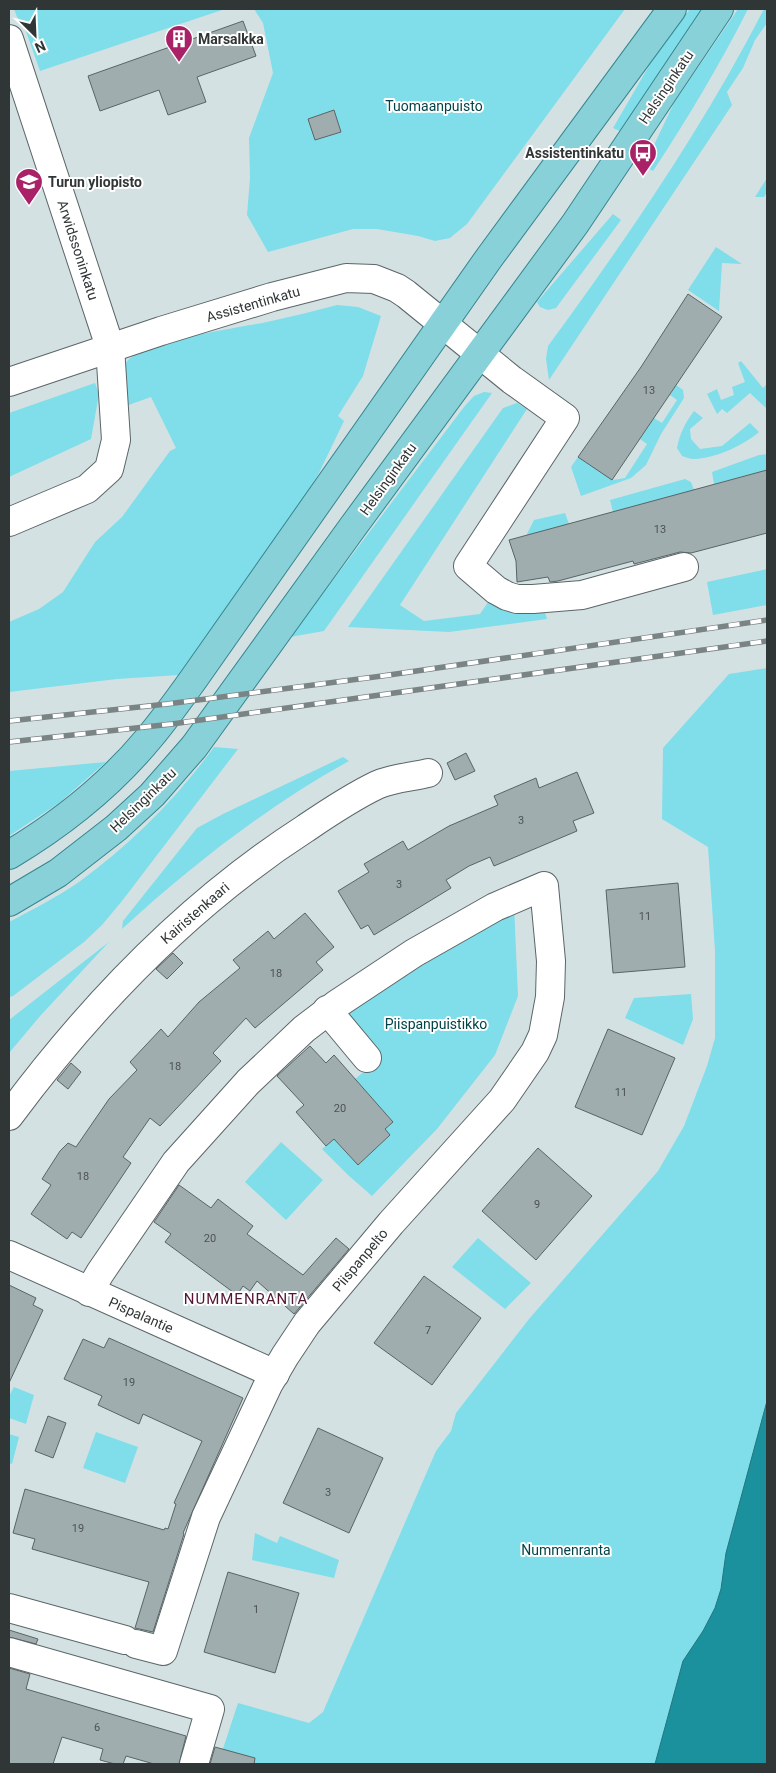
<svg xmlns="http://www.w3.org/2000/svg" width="776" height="1773" viewBox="0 0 776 1773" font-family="Roboto,sans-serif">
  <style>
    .green { fill: #7fdee9; fill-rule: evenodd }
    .water { fill: #1b919d; stroke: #21757e }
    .building { fill: #a0adae; stroke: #596465 }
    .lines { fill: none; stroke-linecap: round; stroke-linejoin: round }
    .minor-casing { stroke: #5b6668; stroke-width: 30 }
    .major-casing { stroke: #36868f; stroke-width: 30 }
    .minor { stroke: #fff; stroke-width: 28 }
    .major { stroke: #88d1d9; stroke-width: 28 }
    .rail-casing { stroke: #7b8485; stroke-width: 5.5 }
    .rail { stroke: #fff; stroke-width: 4; stroke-dasharray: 11; stroke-linecap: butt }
    .labels { text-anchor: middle; stroke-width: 4; stroke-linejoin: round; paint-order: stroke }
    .number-label { font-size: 11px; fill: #4c5353 }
    .poi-label { font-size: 14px; font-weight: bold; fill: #303535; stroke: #fff; text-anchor: start }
    .street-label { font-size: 14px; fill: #303535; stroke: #fff }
    .park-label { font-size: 14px; fill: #004349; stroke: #fff }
    .neighbourhood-label { font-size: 15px; letter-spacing: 1px; fill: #541433; stroke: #fff }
  </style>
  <rect width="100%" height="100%" fill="#d4e1e3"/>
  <g class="green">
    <polygon points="14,9 225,9 40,71 23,23 17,17"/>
    <path d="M254 9H625L467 224 450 238 435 241 418 236 377 229H353L268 252 247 215 250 178 249 138 273 73 263 23ZM334 110 341 132 315 140 308 119Z"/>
    <polygon points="690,9 704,9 620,131 613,128 653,59"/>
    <path d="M738 9H748C719 66 688 118 653 171L644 166 674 103Z"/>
    <path d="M764 9H767V23L755 40 743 68 727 92 732 105 549 380 546 359 548 346C627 238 703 128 764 9Z"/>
    <polygon points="767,178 767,192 764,197 755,197"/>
    <polygon points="613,214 621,220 556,308 548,310 540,307 537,302"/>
    <polygon points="716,247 742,264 722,263 719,311 688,290"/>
    <path d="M337 305 358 307 381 316 363 376 338 416 344 421 319 473 301 502 179 675 117 679 9 692V622L39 609 63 592 95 542 122 517 170 451 176 448 151 397 123 407C120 390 115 378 126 363 141 341 238 328 267 322 290 317 314 311 337 305Z"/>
    <polygon points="741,361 763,388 767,384 767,409 750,393 727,413 722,409 717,414 707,394 717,389 721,400 734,395 732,387 745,382 738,363"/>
    <polygon points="95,383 99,394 91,439 9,477 9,413"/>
    <polygon points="676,385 683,390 684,398 661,434 646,465 631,478 581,496 571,467 578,457 612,480 625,478 647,444 640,439 654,418 662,423 677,400 670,395"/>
    <polygon points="484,392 492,393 324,631 290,637 464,407 474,396"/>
    <polygon points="517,403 527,409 400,605 424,621 480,614 491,598 543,606 547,619 449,632 348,627 503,408"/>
    <path d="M694 411 703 418 690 429 691 439 700 449 722 446 750 423 759 432C744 445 714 459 694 459 690 459 686 457 682 456L677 448C680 433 685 423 694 411Z"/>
    <polygon points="767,454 767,470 714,484 712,472 759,455"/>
    <polygon points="685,479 691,482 694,490 613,512 610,500"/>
    <polygon points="565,513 569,524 526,536 534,520"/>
    <polygon points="767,569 767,605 713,615 707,582"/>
    <polygon points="767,668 767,1401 726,1553 721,1589 715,1608 703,1632 683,1661 655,1764 218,1764 238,1703 309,1723 323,1712 436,1451 451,1431 456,1413 529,1319 658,1171 684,1126 707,1066 715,1038 715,951 708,847 662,819 663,748 729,674"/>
    <path d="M214 747 238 749 122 901 102 925 84 942 13 996 9 997V922C32 910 57 897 79 882 130 845 177 798 214 747Z"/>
    <path d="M343 757 349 761C266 807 192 865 122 929L123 921 197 828 223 814Z"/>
    <polygon points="106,762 59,803 9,836 9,771"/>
    <polygon points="514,905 518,996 495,1055 437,1129 372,1196 348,1175 322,1149 334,1139 358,1165 390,1135 385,1129 393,1122 355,1079 379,1059 341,1013"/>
    <polygon points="109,942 41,1015 9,1053 9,1020"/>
    <polygon points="691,994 693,1019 683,1045 625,1018 634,998"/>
    <polygon points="281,1142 323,1180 286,1220 245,1182"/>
    <polygon points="478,1238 531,1283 505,1309 452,1267"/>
    <polygon points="14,1387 34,1395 26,1424 9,1418 9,1396"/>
    <polygon points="96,1432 138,1447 125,1483 83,1468"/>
    <polygon points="9,1434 19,1437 12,1464 9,1463"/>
    <polygon points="255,1533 277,1543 280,1536 339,1560 334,1578 252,1560"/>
  </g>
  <polygon class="water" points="767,1401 767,1764 655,1764 683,1661 703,1631 715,1608 721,1589 726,1553"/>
  <g class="building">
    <polygon points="243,21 256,56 197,77 206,102 168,115 159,90 100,111 88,76"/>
    <polygon points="334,110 341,132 315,140 308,119"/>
    <polygon points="688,294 722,317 612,480 578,457 641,367"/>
    <polygon points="767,470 767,533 691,553 680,552 634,564 633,561 558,581 550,582 548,577 517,582 516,561 509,540"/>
    <polygon points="466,753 475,771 455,780 447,763"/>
    <polygon points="577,772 594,813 573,821 577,831 494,866 490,857 469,866 446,880 451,888 374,935 368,925 361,929 338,891 369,872 364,864 403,841 408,850 449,826 498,805 494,796 536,778 539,788"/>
    <polygon points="678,883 685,967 613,973 606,890"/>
    <polygon points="305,913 334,947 316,962 323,970 255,1028 246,1018 213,1053 221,1061 160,1126 150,1118 123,1157 131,1163 81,1238 72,1232 67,1239 31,1214 51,1185 42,1179 60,1151 68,1143 76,1147 109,1099 137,1070 130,1062 161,1029 168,1037 199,1002 240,968 233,960 268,931 274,939"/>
    <polygon points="173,953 183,963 167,979 156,969"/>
    <polygon points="608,1029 675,1058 642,1135 575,1107"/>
    <polygon points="310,1046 326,1063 334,1055 393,1122 385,1129 390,1135 358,1165 334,1139 326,1146 296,1112 304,1105 277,1076"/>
    <polygon points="71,1063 81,1072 68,1089 57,1080"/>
    <polygon points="538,1148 592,1196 536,1260 482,1211"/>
    <polygon points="179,1185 211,1208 218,1199 253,1226 247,1234 303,1275 336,1238 349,1249 294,1314 257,1281 250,1291 243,1286 237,1295 165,1242 171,1234 154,1222"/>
    <polygon points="424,1276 481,1318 432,1385 374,1343"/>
    <polygon points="9,1285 36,1298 33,1305 43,1310 9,1383"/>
    <polygon points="109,1338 243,1398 183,1533 184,1534 153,1632 135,1628 149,1582 32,1549 35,1539 13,1533 25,1489 164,1530 165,1528 168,1529 176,1504 174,1503 202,1441 143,1414 139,1424 98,1405 102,1396 64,1379 83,1339 104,1348"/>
    <polygon points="48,1416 66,1423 53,1458 35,1451"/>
    <polygon points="318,1428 383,1458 349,1533 283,1503"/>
    <polygon points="228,1572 299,1593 275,1673 204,1652"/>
    <polygon points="9,1630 38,1639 36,1644 9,1637"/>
    <polygon points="9,1668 30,1674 26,1689 186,1736 179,1764 154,1764 126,1756 123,1764 115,1764 100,1760 103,1749 62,1737 53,1764 9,1764"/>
    <polygon points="215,1747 255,1758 254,1764 210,1764"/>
  </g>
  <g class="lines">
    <defs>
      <g id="minor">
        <polyline points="9,39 110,347 116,440 109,469 87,489 9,522"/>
        <polyline points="9,382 161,331 272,297 346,278 374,279 397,288 406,294 512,380 565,418 468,566 496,590 507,596 517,599 533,599 582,595 684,567"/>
        <polyline points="327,1010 367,1058"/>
        <path d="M9 1116C92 1004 188 904 306 828 328 813 352 797 377 785 392 778 412 777 428 773"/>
        <polyline points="9,1255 275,1374"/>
        <polyline points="89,1292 100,1273 176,1162 248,1082 304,1029 337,1004 414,953 495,907 544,886 551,961 550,997 543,1035 535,1052 502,1100 391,1223 307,1323 285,1356 268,1385 206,1517 163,1651 136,1644"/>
        <polyline points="9,1608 125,1640"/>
        <polyline points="9,1652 210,1709 194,1764"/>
      </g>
      <g id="major">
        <path d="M9 855C61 824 110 785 149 738 165 719 180 698 195 677L489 258 672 9"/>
        <polyline points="9,902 58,873 116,828 152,795 194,747 352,528 575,224 719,9"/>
      </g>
    </defs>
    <use href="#minor" class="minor-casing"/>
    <use href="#major" class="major-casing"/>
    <use href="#minor" class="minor"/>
    <use href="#major" class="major"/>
    <defs>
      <g id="rail">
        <polyline points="9,721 167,704 382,676 767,620"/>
        <polyline points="9,742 172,724 767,641"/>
      </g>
    </defs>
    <use href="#rail" class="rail-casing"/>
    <use href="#rail" class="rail"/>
  </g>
  <defs>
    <symbol id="building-pin" viewBox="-11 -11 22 30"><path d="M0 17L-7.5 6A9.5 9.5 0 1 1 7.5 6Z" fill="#a92167" stroke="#fff"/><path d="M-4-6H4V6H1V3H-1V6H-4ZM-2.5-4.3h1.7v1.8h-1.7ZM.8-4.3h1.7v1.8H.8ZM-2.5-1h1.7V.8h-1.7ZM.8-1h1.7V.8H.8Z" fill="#fff"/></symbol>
    <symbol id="bus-pin" viewBox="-11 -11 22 30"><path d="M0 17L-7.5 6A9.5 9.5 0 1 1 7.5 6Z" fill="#a92167" stroke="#fff"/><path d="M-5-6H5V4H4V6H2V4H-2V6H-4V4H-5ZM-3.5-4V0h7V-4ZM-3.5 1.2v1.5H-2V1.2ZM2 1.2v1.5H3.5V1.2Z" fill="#fff"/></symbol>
    <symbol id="university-pin" viewBox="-11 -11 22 30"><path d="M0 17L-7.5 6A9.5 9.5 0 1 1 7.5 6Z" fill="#a92167" stroke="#fff"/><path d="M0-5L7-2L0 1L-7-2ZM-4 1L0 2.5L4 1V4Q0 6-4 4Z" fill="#fff"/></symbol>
  </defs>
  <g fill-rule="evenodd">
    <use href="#building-pin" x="163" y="23" width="32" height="43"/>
    <use href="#bus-pin" x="627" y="137" width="32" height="43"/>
    <use href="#university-pin" x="13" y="166" width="32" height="43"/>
  </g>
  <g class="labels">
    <g class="number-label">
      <text x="649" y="394">13</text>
      <text x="660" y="533">13</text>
      <text x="521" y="824">3</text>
      <text x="399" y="888">3</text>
      <text x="645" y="920">11</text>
      <text x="276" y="977">18</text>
      <text x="175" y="1070">18</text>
      <text x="621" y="1096">11</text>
      <text x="340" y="1112">20</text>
      <text x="83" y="1180">18</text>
      <text x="537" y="1208">9</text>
      <text x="210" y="1242">20</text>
      <text x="428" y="1334">7</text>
      <text x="129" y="1386">19</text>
      <text x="328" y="1496">3</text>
      <text x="78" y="1532">19</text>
      <text x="256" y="1613">1</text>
      <text x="97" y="1731">6</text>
    </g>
    <g class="poi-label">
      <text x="198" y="44">Marsalkka</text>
      <text x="624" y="158" text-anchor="end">Assistentinkatu</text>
      <text x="48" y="187">Turun yliopisto</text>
    </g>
    <g class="street-label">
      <text transform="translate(666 87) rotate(-56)" y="5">Helsinginkatu</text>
      <text transform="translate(78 250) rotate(72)" y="5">Arwidssoninkatu</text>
      <text transform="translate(253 304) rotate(-16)" y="5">Assistentinkatu</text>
      <text transform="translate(388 479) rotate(-54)" y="5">Helsinginkatu</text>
      <text transform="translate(143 800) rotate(-44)" y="5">Helsinginkatu</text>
      <text transform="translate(195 913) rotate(-41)" y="5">Kairistenkaari</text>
      <text transform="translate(360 1260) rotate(-50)" y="5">Piispanpelto</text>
      <text transform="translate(141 1315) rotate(24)" y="5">Pispalantie</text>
    </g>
    <g class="park-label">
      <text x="434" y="111">Tuomaanpuisto</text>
      <text x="436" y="1029">Piispanpuistikko</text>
      <text x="566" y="1555">Nummenranta</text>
    </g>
    <g class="neighbourhood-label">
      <text x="246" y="1304">NUMMENRANTA</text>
    </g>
  </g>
  <rect width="776" height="1773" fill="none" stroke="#303535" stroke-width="20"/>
  <g transform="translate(35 35) rotate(156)" stroke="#ffffff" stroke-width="4" paint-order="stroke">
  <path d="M0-4L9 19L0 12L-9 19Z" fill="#303535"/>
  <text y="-8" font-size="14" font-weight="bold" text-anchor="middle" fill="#303535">N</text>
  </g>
</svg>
